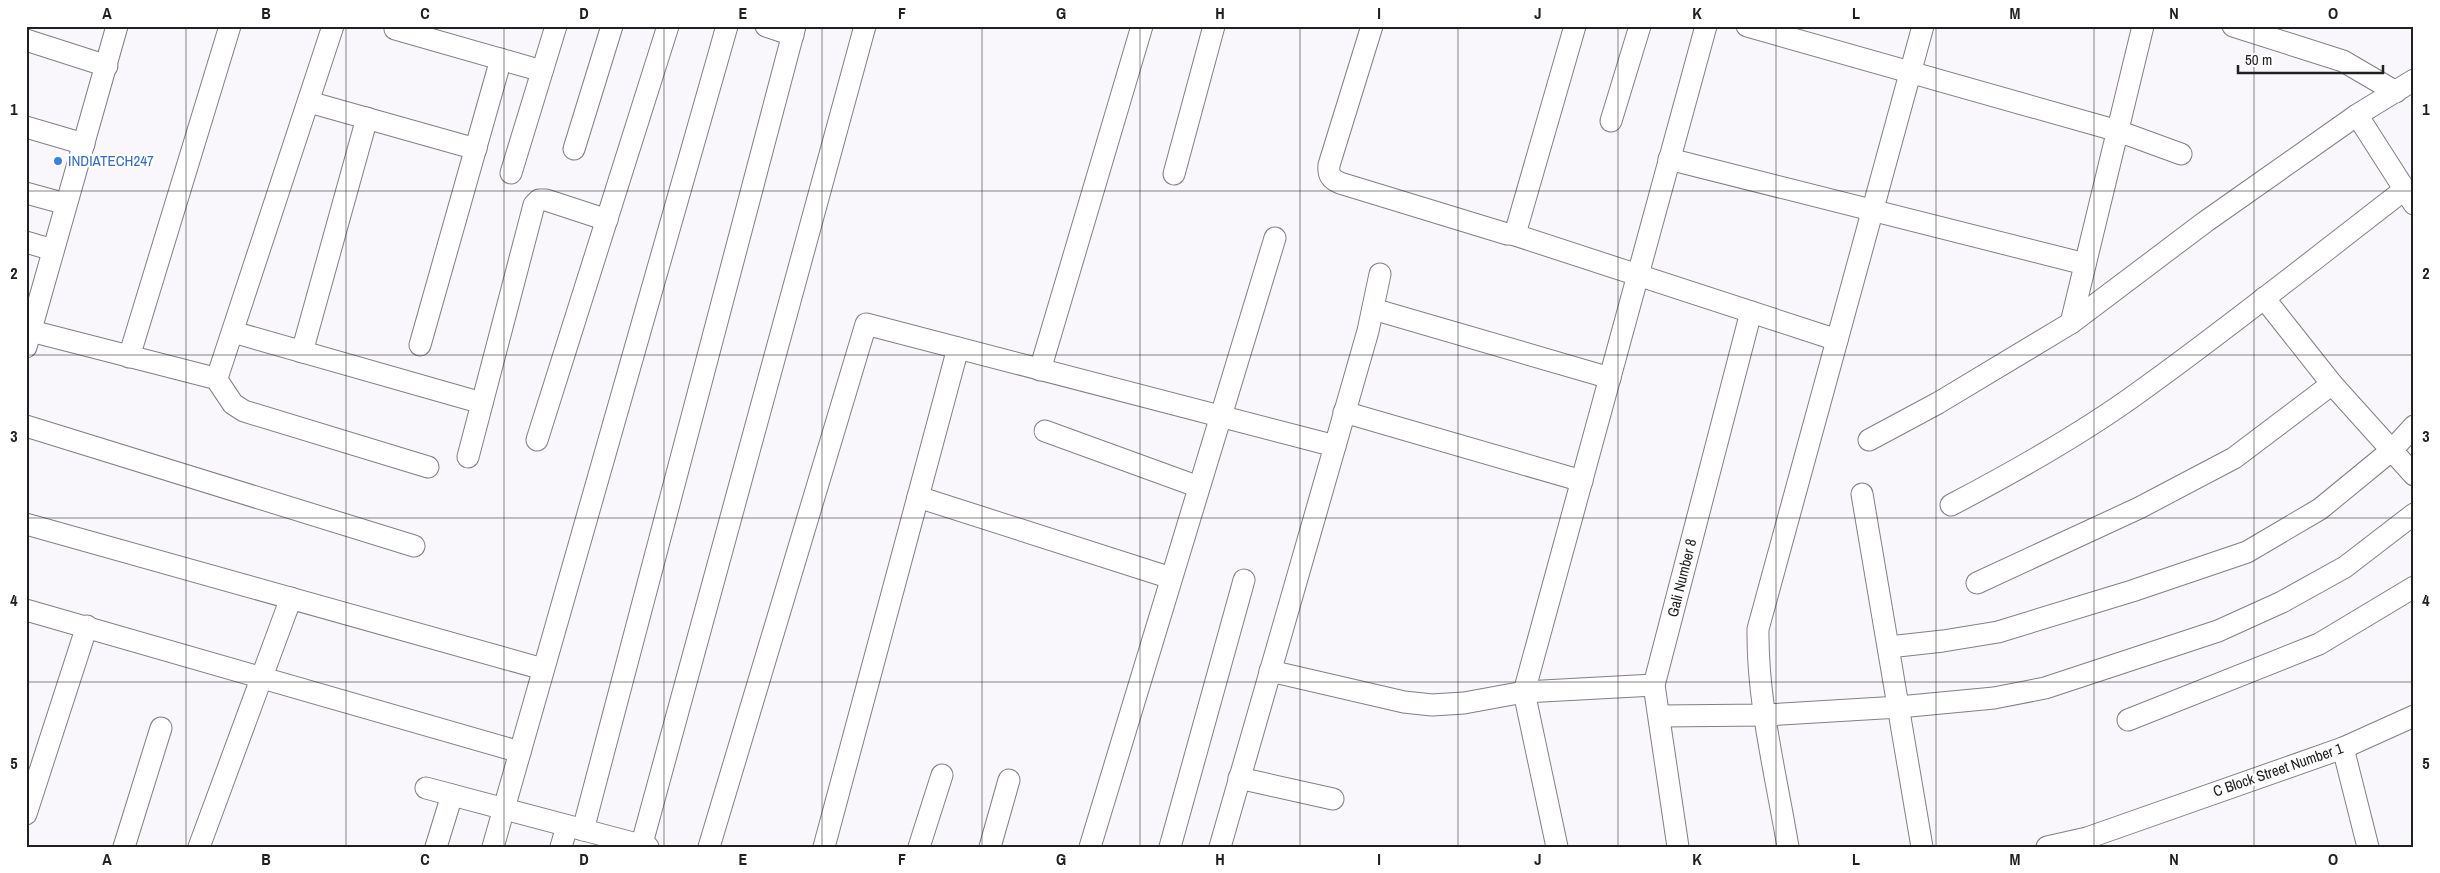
<svg xmlns="http://www.w3.org/2000/svg" width="2440" height="873" viewBox="0 0 2440 873" font-family="'Archivo Narrow',sans-serif">
  <style>
    .lines { fill: none; stroke-linecap: round; stroke-linejoin: round }
    .minor-casing { stroke: #827f83; stroke-width: 23 }
    .minor { stroke: #fff; stroke-width: 21 }
    .grid { fill: none; stroke: #212021; stroke-width: 1; stroke-opacity: 0.55 }
    .shop-dot { fill: #3f7fe0; stroke: #fff; stroke-width: 2 }
    .labels { text-anchor: middle; stroke-width: 4.5; stroke-linejoin: round; paint-order: stroke }
    .shop-label { font-size: 15px; fill: #366cbe; stroke: #fff; text-anchor: start }
    .street-label { font-size: 15px; fill: #212021; stroke: #fff }
    .neatline { fill: none; stroke: #212021; stroke-width: 2 }
    .grid-label { font-size: 16px; text-anchor: middle; font-weight: bold; fill: #212021 }
  </style>
  <rect width="100%" height="100%" fill="#faf7fc"/>
  <g class="lines">
    <defs>
      <g id="minor">
        <polyline points="766,26 793,35"/>
        <path d="M1372 26 1329 165C1328 175 1331 179 1340 183L1507 234H1512L1517 227 1575 26"/>
        <polyline points="1747,26 2118,131 2181,154"/>
        <polyline points="2233,26 2343,61 2396,92"/>
        <polyline points="395,29 542,71"/>
        <polyline points="26,40 107,66"/>
        <polyline points="309,102 476,149"/>
        <polyline points="2357,115 2414,80"/>
        <polyline points="1611,121 1640,26"/>
        <polyline points="26,127 84,144"/>
        <polyline points="574,149 612,26"/>
        <polyline points="1669,159 2085,264"/>
        <polyline points="511,173 556,26"/>
        <polyline points="1174,174 1214,26"/>
        <polyline points="26,193 66,204"/>
        <polyline points="1512,234 1837,340"/>
        <polyline points="26,242 53,250"/>
        <polyline points="2264,298 2332,384 2414,475"/>
        <polyline points="1373,309 1610,378"/>
        <polyline points="2071,323 2143,26"/>
        <polyline points="31,331 210,377 218,375 333,26"/>
        <polyline points="233,332 482,403"/>
        <polyline points="420,345 501,59"/>
        <polyline points="26,347 117,26"/>
        <polyline points="302,352 367,118"/>
        <polyline points="129,357 230,26"/>
        <polyline points="1040,370 1142,26"/>
        <polyline points="215,377 233,404 244,411 428,467"/>
        <polyline points="1344,412 1582,481"/>
        <polyline points="26,426 414,546"/>
        <polyline points="1045,431 1199,487"/>
        <polyline points="537,440 668,26"/>
        <polyline points="1869,440 1938,403 2071,323 2205,222 2357,115 2414,204"/>
        <polyline points="468,457 534,205 539,200 546,200 607,220"/>
        <polyline points="1862,494 1922,847"/>
        <polyline points="918,497 1171,578"/>
        <path d="M1951 505C2016 471 2082 434 2142 390 2231 326 2317 257 2404 190"/>
        <polyline points="26,524 543,669"/>
        <polyline points="1977,583 2139,508 2234,458 2332,384"/>
        <polyline points="26,610 520,752"/>
        <polyline points="1889,647 1943,641 1998,632 2132,591 2247,552 2320,509 2392,450 2414,426"/>
        <polyline points="1270,671 1404,702 1432,705 1464,703 1524,692 1654,685"/>
        <polyline points="1660,716 1766,715 1899,707 1994,698 2045,688 2218,631 2282,602 2345,567 2414,514"/>
        <polyline points="2128,720 2319,644 2414,587"/>
        <polyline points="2343,748 2368,847"/>
        <polyline points="1239,778 1333,799"/>
        <polyline points="426,788 648,847"/>
        <polyline points="26,814 87,626"/>
        <polyline points="583,830 795,26"/>
        <polyline points="124,847 161,728"/>
        <polyline points="199,847 291,598"/>
        <polyline points="436,847 452,795"/>
        <polyline points="493,847 727,26"/>
        <polyline points="561,847 567,826"/>
        <polyline points="641,847 865,26"/>
        <polyline points="709,847 866,324 1335,446"/>
        <polyline points="824,847 958,348"/>
        <polyline points="919,847 942,775"/>
        <polyline points="990,847 1009,780"/>
        <polyline points="1090,847 1275,238"/>
        <polyline points="1170,847 1244,580"/>
        <polyline points="1220,847 1368,331 1380,274"/>
        <polyline points="1557,847 1524,692 1706,26"/>
        <polyline points="1678,847 1654,685 1751,312"/>
        <path d="M1788 847C1776 775 1757 701 1758 629L1923 26"/>
        <polyline points="2047,847 2087,838 2343,748 2414,716"/>
      </g>
    </defs>
    <use href="#minor" class="minor-casing"/>
    <use href="#minor" class="minor"/>
  </g>
  <path class="grid" d="M186 26V847M346 26V847M504 26V847M664 26V847M822 26V847M982 26V847M1140 26V847M1300 26V847M1458 26V847M1618 26V847M1776 26V847M1936 26V847M2094 26V847M2254 26V847M26 191H2414M26 355H2414M26 518H2414M26 682H2414"/>
  <circle class="shop-dot" cx="58" cy="161" r="5"/>
  <g class="labels">
    <g class="shop-label">
      <text x="68" y="166">INDIATECH247</text>
    </g>
    <g class="street-label">
      <text transform="translate(1682 578) rotate(-76)" y="5">Gali Number 8</text>
      <text transform="translate(2278 770) rotate(-19)" y="5">C Block Street Number 1</text>
    </g>
  </g>
  <rect width="2440" height="873" fill="none" stroke="#ffffff" stroke-width="55"/>
  <path d="M2238 65v8h145v-8" fill="none" stroke="#212021" stroke-width="2.5"/>
  <text x="2245" y="65" font-size="15" fill="#212021" stroke="#ffffff" stroke-width="4" paint-order="stroke">50 m</text>
  <rect x="28" y="28" width="2384" height="818" class="neatline"/>
  <g class="grid-label">
    <text x="107" y="19">A</text>
    <text x="266" y="19">B</text>
    <text x="425" y="19">C</text>
    <text x="584" y="19">D</text>
    <text x="743" y="19">E</text>
    <text x="902" y="19">F</text>
    <text x="1061" y="19">G</text>
    <text x="1220" y="19">H</text>
    <text x="1379" y="19">I</text>
    <text x="1538" y="19">J</text>
    <text x="1697" y="19">K</text>
    <text x="1856" y="19">L</text>
    <text x="2015" y="19">M</text>
    <text x="2174" y="19">N</text>
    <text x="2333" y="19">O</text>
    <text x="14" y="115">1</text>
    <text x="2426" y="115">1</text>
    <text x="14" y="279">2</text>
    <text x="2426" y="279">2</text>
    <text x="14" y="442">3</text>
    <text x="2426" y="442">3</text>
    <text x="14" y="606">4</text>
    <text x="2426" y="606">4</text>
    <text x="14" y="769">5</text>
    <text x="2426" y="769">5</text>
    <text x="107" y="865">A</text>
    <text x="266" y="865">B</text>
    <text x="425" y="865">C</text>
    <text x="584" y="865">D</text>
    <text x="743" y="865">E</text>
    <text x="902" y="865">F</text>
    <text x="1061" y="865">G</text>
    <text x="1220" y="865">H</text>
    <text x="1379" y="865">I</text>
    <text x="1538" y="865">J</text>
    <text x="1697" y="865">K</text>
    <text x="1856" y="865">L</text>
    <text x="2015" y="865">M</text>
    <text x="2174" y="865">N</text>
    <text x="2333" y="865">O</text>
  </g>
</svg>
